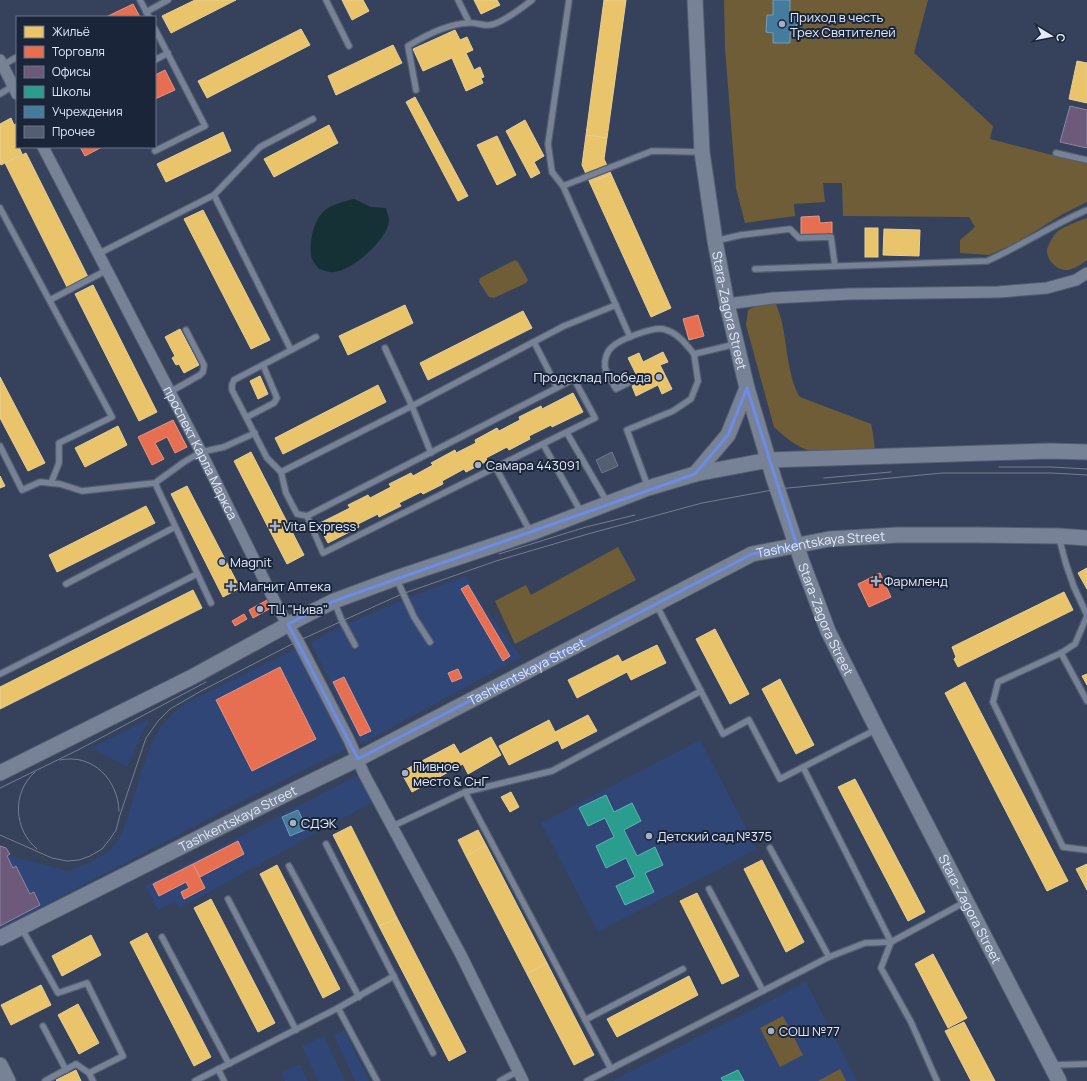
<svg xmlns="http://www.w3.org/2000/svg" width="1087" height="1081" viewBox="0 0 1087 1081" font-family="Manrope,sans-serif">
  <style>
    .built { fill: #2f4677 }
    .green { fill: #6f5d38 }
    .water { fill: #163136 }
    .homes { fill: #e9c46a; stroke: #e7cf96 }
    .shops { fill: #e76f51; stroke: #e69484 }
    .offices { fill: #6d597a; stroke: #9084a1 }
    .schools { fill: #2a9d8f; stroke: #61b4b0 }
    .public { fill: #457b9d; stroke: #749cba }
    .building { fill: #545e73; stroke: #6e788d }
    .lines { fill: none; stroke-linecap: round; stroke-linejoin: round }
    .service-casing { stroke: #545d70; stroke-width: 8 }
    .minor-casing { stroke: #545d70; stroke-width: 13 }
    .secondary-casing { stroke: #545d70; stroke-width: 17 }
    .service { stroke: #778296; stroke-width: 5.5 }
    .minor { stroke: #778296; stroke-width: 11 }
    .secondary { stroke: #778296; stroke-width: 15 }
    .tram { stroke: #747e90; stroke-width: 1 }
    .marked { fill: none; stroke: #6c8ce6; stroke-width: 3; stroke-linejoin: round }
    .poi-dot { fill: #a6afc4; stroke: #1b253a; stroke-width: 1.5 }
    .labels { text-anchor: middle; stroke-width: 4; stroke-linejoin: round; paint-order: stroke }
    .poi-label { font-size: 13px; fill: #e2eafc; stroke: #1b253a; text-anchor: start }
    .street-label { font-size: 13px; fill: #e2eafc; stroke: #1b253a }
  </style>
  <rect width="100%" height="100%" fill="#36425b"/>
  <g class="built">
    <polygon points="466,576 484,607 521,657 361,744 311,643 329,632 405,599"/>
    <polygon points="298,648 348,748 223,811 0,929 0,852 6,855 69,871 91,862 110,851 120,837 128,816 143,766 152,743 161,726 178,709 194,699"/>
    <polygon points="148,719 149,722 143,731 127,767 92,748"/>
    <polygon points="700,740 757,849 598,932 541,823"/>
    <polygon points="358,775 372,802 180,908 175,901 158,910 145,886"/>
    <polygon points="806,982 857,1081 614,1081 614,1080"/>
    <polygon points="344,1030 369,1081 355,1081 334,1035"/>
    <polygon points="324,1036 345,1081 318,1081 302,1046"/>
    <polygon points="300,1064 308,1081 285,1081 281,1073"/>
  </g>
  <g class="green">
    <polygon points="724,0 928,0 914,53 993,126 990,139 1087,164 1087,202 1063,214 1016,243 989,255 960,253 960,240 975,227 969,217 843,216 842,183 823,183 825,202 794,204 795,216 745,223 736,188 725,48"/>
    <path d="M1087 218V260C1082 264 1074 269 1067 270 1058 271 1046 260 1047 250 1048 245 1054 234 1058 231 1065 226 1079 221 1087 218Z"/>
    <polygon points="515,260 518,262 528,280 526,283 494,298 489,297 479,282 480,278"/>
    <path d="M766 304H776C779 312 782 320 783 328 787 347 789 381 800 397L871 424 873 434 875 450C855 451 824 457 805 449 794 445 783 435 774 427L746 325 748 310 754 307Z"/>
    <polygon points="618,547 636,580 515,644 495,601 526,585 531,595"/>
    <polygon points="783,1016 803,1055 780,1067 760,1028"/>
    <polygon points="840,1069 846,1081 818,1081"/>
  </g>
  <path class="water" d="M354 199 371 207 386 208C387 212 389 217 389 221 387 240 353 270 334 272 329 273 323 270 319 269 317 266 313 262 312 259 308 246 313 221 323 212 331 204 343 202 354 199Z"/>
  <g class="homes">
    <polygon points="195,0 236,0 171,33 162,16"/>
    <polygon points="342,0 363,0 369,11 352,20"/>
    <polygon points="474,0 497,0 500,5 481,14"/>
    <polygon points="604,0 626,0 607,138 586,135"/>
    <polygon points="301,29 310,45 207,98 198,81"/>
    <polygon points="455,30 460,40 467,37 473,50 466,53 474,70 480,67 484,77 481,78 483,83 466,91 452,58 423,71 413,49"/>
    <polygon points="393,45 402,63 336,95 328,76"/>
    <polygon points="1077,61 1087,63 1087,103 1069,99"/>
    <polygon points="415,97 468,196 458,201 406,102"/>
    <polygon points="11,118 14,125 16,124 17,125 17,147 19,147 22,154 1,165 0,163 0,124"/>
    <polygon points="525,120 544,156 534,162 540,173 531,178 506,131"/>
    <polygon points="329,125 338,143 274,177 264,159"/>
    <polygon points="223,132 231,151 166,182 157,164"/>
    <polygon points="586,135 607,138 604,159 611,174 590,183 582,165"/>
    <polygon points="497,136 516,175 497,185 477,145"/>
    <polygon points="26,153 88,277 67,287 5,163"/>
    <polygon points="611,174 671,308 651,317 590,183"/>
    <polygon points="203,210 270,340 251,349 184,219"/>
    <rect x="865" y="228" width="13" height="29"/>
    <polygon points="884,229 920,230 919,256 883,255"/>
    <polygon points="93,285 157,412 139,421 75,294"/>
    <polygon points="405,305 413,323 348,355 339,336"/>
    <polygon points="523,311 532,328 428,380 420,363"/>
    <polygon points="180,329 199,365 184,373 179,364 176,365 172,358 175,356 165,337"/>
    <polygon points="663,352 668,362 660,365 672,389 662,394 658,385 636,396 632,386 640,382 628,358 639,353 643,362"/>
    <polygon points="260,376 268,394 258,399 250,381"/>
    <polygon points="0,377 45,463 28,471 0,418"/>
    <polygon points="378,385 386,402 283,454 275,438"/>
    <polygon points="573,393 583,412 552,427 551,425 529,436 530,439 509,450 507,447 486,458 487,461 466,472 464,469 442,481 443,484 423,494 421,492 399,503 401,506 379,517 378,514 358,524 359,527 328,543 318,524 350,508 348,505 368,495 370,498 391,487 389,484 411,473 413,476 433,465 431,463 455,450 456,453 476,443 475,440 497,428 499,431 520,420 519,417 541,406 542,409"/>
    <polygon points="118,426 127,445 85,467 75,448"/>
    <polygon points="251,452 304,555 287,564 234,461"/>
    <polygon points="0,476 5,486 0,488"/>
    <polygon points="187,486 240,588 223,597 171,494"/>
    <polygon points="146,506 155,523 57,572 49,555"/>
    <polygon points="1087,568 1087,589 1078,573"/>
    <polygon points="193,590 202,608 0,709 0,687"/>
    <polygon points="1064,592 1073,610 958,667 954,659 956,657 952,647"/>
    <polygon points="715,629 749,694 730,704 696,639"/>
    <polygon points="657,645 666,663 631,680 627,672 577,698 568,680 618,655 622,662"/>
    <polygon points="1087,674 1087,685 1082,676"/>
    <polygon points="780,679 814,745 796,754 762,689"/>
    <polygon points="965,682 1068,881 1047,891 945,693"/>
    <polygon points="588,715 597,731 562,749 558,740 509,765 499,746 549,720 555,732"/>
    <polygon points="491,737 501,755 468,774 463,764 412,792 401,772 454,744 460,754"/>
    <polygon points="855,779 925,912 908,921 838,787"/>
    <polygon points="511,792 519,807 510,812 501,797"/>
    <polygon points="351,826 397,918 379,926 333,835"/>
    <polygon points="478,830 486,845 466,856 458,840"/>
    <polygon points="486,845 547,963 527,974 466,856"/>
    <polygon points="762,860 804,942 786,952 744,869"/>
    <polygon points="1087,864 1087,890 1076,869"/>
    <polygon points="277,865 340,989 323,998 260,874"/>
    <polygon points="697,893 739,976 722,984 680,901"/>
    <polygon points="211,899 275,1023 258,1032 194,908"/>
    <polygon points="397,918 466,1052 449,1061 379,926"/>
    <polygon points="147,933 211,1057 194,1066 130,942"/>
    <polygon points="91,935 101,955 62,976 52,956"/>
    <polygon points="933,954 967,1018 948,1028 915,964"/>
    <polygon points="547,963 594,1055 574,1065 527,974"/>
    <polygon points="689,976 698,995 617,1037 607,1019"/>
    <polygon points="41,985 51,1005 11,1025 1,1005"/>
    <polygon points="78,1004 99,1043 79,1054 58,1015"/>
    <polygon points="964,1022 995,1081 971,1081 945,1031"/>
    <polygon points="76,1070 81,1081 57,1081 56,1080"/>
  </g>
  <g class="shops">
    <polygon points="133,4 140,17 106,17"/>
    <polygon points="165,70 175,90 155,99 155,75"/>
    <polygon points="80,147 102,147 85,156"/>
    <polygon points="819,216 820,223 832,222 832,234 801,235 801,217"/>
    <polygon points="698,315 704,336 689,340 683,319"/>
    <polygon points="173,420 187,447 175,453 167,437 155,443 164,459 152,465 138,437"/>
    <polygon points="880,573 891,597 869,607 858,584"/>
    <polygon points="468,585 510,656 503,661 461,589"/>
    <polygon points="267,600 271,608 253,618 249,610"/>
    <polygon points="244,614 247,619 235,626 232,621"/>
    <polygon points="280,667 316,739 252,771 216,700"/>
    <polygon points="458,669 462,678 452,682 448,673"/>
    <polygon points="344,677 371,731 360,736 333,682"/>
    <polygon points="238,841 244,854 200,877 193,864"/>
    <polygon points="193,864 205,888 184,899 181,892 189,888 186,882 159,896 153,884"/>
  </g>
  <g class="offices">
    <polygon points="1070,106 1087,110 1087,148 1060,142"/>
    <polygon points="0,846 6,848 10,854 7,856 13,868 16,866 30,894 34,892 40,905 0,926"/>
  </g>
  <g class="schools">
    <polygon points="606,795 614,812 632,803 641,821 624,830 637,856 655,847 663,865 645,873 654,892 625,905 616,886 635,877 626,858 606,868 596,846 614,837 605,818 588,826 579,808"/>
    <polygon points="738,1070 744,1081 723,1081 721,1078"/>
  </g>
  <g class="public">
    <polygon points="773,0 790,0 790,16 797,16 796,33 790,33 790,43 773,43 773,33 766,32 767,15 773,15"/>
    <polygon points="298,810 307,829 290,836 282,817"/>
  </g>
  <polygon class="building" points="612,452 618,466 602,473 596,460"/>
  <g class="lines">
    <defs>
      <g id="service">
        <polyline points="140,0 149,17"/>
        <polyline points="326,0 349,46"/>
        <polyline points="458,0 469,22"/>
        <polyline points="569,0 548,144 552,172 563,186 630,337"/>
        <polyline points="146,12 168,0"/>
        <polyline points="155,29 205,126 155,151"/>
        <polyline points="155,60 168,53"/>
        <polyline points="3,65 17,57"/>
        <path d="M416 90 408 46C426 35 447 24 468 23 475 22 483 26 490 25 501 24 523 7 532 0"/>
        <polyline points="0,94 13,86"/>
        <polyline points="1056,153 1087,160"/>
        <polyline points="563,186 652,151 702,152"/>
        <polyline points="214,195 291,350"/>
        <polyline points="0,208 112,417 59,443 59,463 51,483"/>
        <polyline points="715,241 741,235 790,229 799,238 831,237 835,266"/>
        <polyline points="98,254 214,195 260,147 313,119"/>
        <path d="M755 269 987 261C1021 246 1052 225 1087 210"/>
        <polyline points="50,300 107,270"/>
        <polyline points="534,342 557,387"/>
        <polyline points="385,348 412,406 431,453"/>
        <path d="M628 383 616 389C612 382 606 374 605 367 604 360 607 351 612 347 620 339 653 327 663 329 677 332 686 344 694 354"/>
        <polyline points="170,392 200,375 203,372 204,365 186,330"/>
        <polyline points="247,417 274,403 277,398 263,365"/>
        <polyline points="567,433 607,502"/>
        <polyline points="543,444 581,512"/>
        <polyline points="0,446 22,490 40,482 60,484 82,491 155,483 184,462 201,452 224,447 255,433"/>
        <polyline points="496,468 531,533"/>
        <polyline points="281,472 412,406 564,326 616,305"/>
        <polyline points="155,483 211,603"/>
        <polyline points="648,487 627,430 673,411 691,399 698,381 694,354 736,344"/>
        <polyline points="307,516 323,553 595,418 574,379 307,516 297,514 286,493 281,472 267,458 232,390 232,385 234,380 316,337"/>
        <polyline points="1059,538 1066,564 1074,587 1087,615"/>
        <polyline points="396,578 414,617 430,642"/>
        <polyline points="66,584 175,527"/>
        <polyline points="334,601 342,621 355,645"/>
        <polyline points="656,604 723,734 749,720 780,779 877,729"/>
        <polyline points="1087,616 1075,644 1061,653 998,682 993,702 1063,847 1087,850"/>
        <polyline points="1061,653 1087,701"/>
        <polyline points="0,674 197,574"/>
        <polyline points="803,767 891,942 881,968 911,1022 937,1081"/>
        <polyline points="465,792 611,1069"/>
        <polyline points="393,826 465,792 552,771 701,691"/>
        <polyline points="326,844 433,1053"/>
        <polyline points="770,848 829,957"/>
        <polyline points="289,866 359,997"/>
        <polyline points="709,889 763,991"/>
        <polyline points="228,899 296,1030"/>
        <polyline points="22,929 58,993 87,983 123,1056 89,1073"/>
        <polyline points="162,937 229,1064"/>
        <polyline points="338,1008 377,1081"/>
        <polyline points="585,1020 683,969"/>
        <polyline points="43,1026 66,1070"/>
        <polyline points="1053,1065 1087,1064"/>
        <polyline points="218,1069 224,1081"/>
        <polyline points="45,1081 76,1064 89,1073 93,1081"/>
        <polyline points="195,1081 338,1008 394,976"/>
        <polyline points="500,1081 518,1071"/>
        <polyline points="587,1081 829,957 865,943 891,942 965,902"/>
      </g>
      <g id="minor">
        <polyline points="0,60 17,94"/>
        <path id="s1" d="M43 147 201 452 279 610 298 641 349 740 364 774 461 955 523 1081"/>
        <polyline points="727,304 773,298 849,294 998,292 1047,288 1076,280 1087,273"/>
      </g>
      <g id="secondary">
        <path id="s2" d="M695 0 702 152 715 241 727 304 747 388 774 479 802 562 828 631 877 729 1059 1081"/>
        <polyline points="695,474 728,435 747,388"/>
        <polyline points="0,773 192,677 300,618 334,601 396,578 531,533 648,488 695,474 769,460 985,453 1049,451 1087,452"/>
        <path id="s3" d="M0 938 296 789 358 759 752 554 829 539 898 535H978L1059 536 1087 538"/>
        <polyline points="0,1065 8,1081"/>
      </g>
    </defs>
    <use href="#service" class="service-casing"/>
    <use href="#minor" class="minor-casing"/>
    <use href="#secondary" class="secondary-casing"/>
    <use href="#service" class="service"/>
    <use href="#minor" class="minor"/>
    <use href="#secondary" class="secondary"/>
    <g class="tram">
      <polyline points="999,467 1051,467 1087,469"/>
      <polyline points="824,478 891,472"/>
      <polyline points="499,554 586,527 635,515"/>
      <path d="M60 760C93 753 118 780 119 811"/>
      <path d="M35 772C11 793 14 830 37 849"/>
      <polyline points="0,788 78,750 206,682"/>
      <polyline points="0,835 52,858 67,861 79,860 90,856 102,849 110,839 116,830 120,815 146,738 158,721 170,709 201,691 298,641 342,621 402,594 496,561 588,534 702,503 778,489 942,473 1051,473 1087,475"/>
    </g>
  </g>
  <path class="marked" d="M747 388 797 546 752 554 358 759 288 624 334 601 695 474 728 435Z"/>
  <g class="poi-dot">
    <circle cx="782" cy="24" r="4"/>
    <circle cx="659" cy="377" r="4"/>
    <circle cx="478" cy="465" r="4"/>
    <path d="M273 520h4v4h4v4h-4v4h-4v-4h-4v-4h4z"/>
    <circle cx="222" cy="562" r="4"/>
    <path d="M874 575h4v4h4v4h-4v4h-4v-4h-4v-4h4z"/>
    <path d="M229 580h4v4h4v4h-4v4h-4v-4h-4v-4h4z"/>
    <circle cx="260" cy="609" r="4"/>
    <circle cx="405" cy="773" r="4"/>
    <circle cx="293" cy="823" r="4"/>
    <circle cx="649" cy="836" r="4"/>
    <circle cx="771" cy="1031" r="4"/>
  </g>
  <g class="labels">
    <g class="poi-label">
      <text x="790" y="22">Приход в честь<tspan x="790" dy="15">Трех Святителей</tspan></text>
      <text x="651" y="382" text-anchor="end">Продсклад Победа</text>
      <text x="486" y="470">Самара 443091</text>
      <text x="283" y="531">Vita Express</text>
      <text x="230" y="567">Magnit</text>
      <text x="884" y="586">Фармленд</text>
      <text x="239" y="591">Магнит Аптека</text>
      <text x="268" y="614">ТЦ "Нива"</text>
      <text x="413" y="771">Пивное<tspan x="413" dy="15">место &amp; СнГ</tspan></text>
      <text x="301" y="828">СДЭК</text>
      <text x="657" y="841">Детский сад №375</text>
      <text x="779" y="1036">СОШ №77</text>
    </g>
    <g class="street-label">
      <text dy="5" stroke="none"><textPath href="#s2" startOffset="313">Stara-Zagora Street</textPath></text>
      <text dy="5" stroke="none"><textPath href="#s1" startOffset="344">проспект Карла Маркса</textPath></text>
      <text dy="5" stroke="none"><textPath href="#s3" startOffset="914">Tashkentskaya Street</textPath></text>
      <text dy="5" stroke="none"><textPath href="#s2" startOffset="637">Stara-Zagora Street</textPath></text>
      <text dy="5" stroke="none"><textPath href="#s3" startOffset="590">Tashkentskaya Street</textPath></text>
      <text dy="5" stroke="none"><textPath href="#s3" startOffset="266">Tashkentskaya Street</textPath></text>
      <text dy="5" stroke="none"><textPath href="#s2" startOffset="961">Stara-Zagora Street</textPath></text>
    </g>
  </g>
  <rect x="16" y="16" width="140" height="132" fill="#1b253a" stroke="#6b7488"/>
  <rect x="24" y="26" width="20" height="12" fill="#e9c46a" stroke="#6b7488"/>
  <text x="52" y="36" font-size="12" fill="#e2eafc">Жильё</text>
  <rect x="24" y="46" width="20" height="12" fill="#e76f51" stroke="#6b7488"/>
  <text x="52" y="56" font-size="12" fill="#e2eafc">Торговля</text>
  <rect x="24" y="66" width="20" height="12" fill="#6d597a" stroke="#6b7488"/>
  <text x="52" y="76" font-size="12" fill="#e2eafc">Офисы</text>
  <rect x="24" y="86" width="20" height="12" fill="#2a9d8f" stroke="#6b7488"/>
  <text x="52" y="96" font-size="12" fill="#e2eafc">Школы</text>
  <rect x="24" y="106" width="20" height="12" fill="#457b9d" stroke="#6b7488"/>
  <text x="52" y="116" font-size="12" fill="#e2eafc">Учреждения</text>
  <rect x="24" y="126" width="20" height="12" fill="#545e73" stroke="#6b7488"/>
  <text x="52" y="136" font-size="12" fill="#e2eafc">Прочее</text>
  <g transform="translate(1051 36) rotate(100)" stroke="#1b253a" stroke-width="3" paint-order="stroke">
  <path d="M0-3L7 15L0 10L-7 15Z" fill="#e2eafc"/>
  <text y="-6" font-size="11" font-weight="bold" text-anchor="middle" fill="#e2eafc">С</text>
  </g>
</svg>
